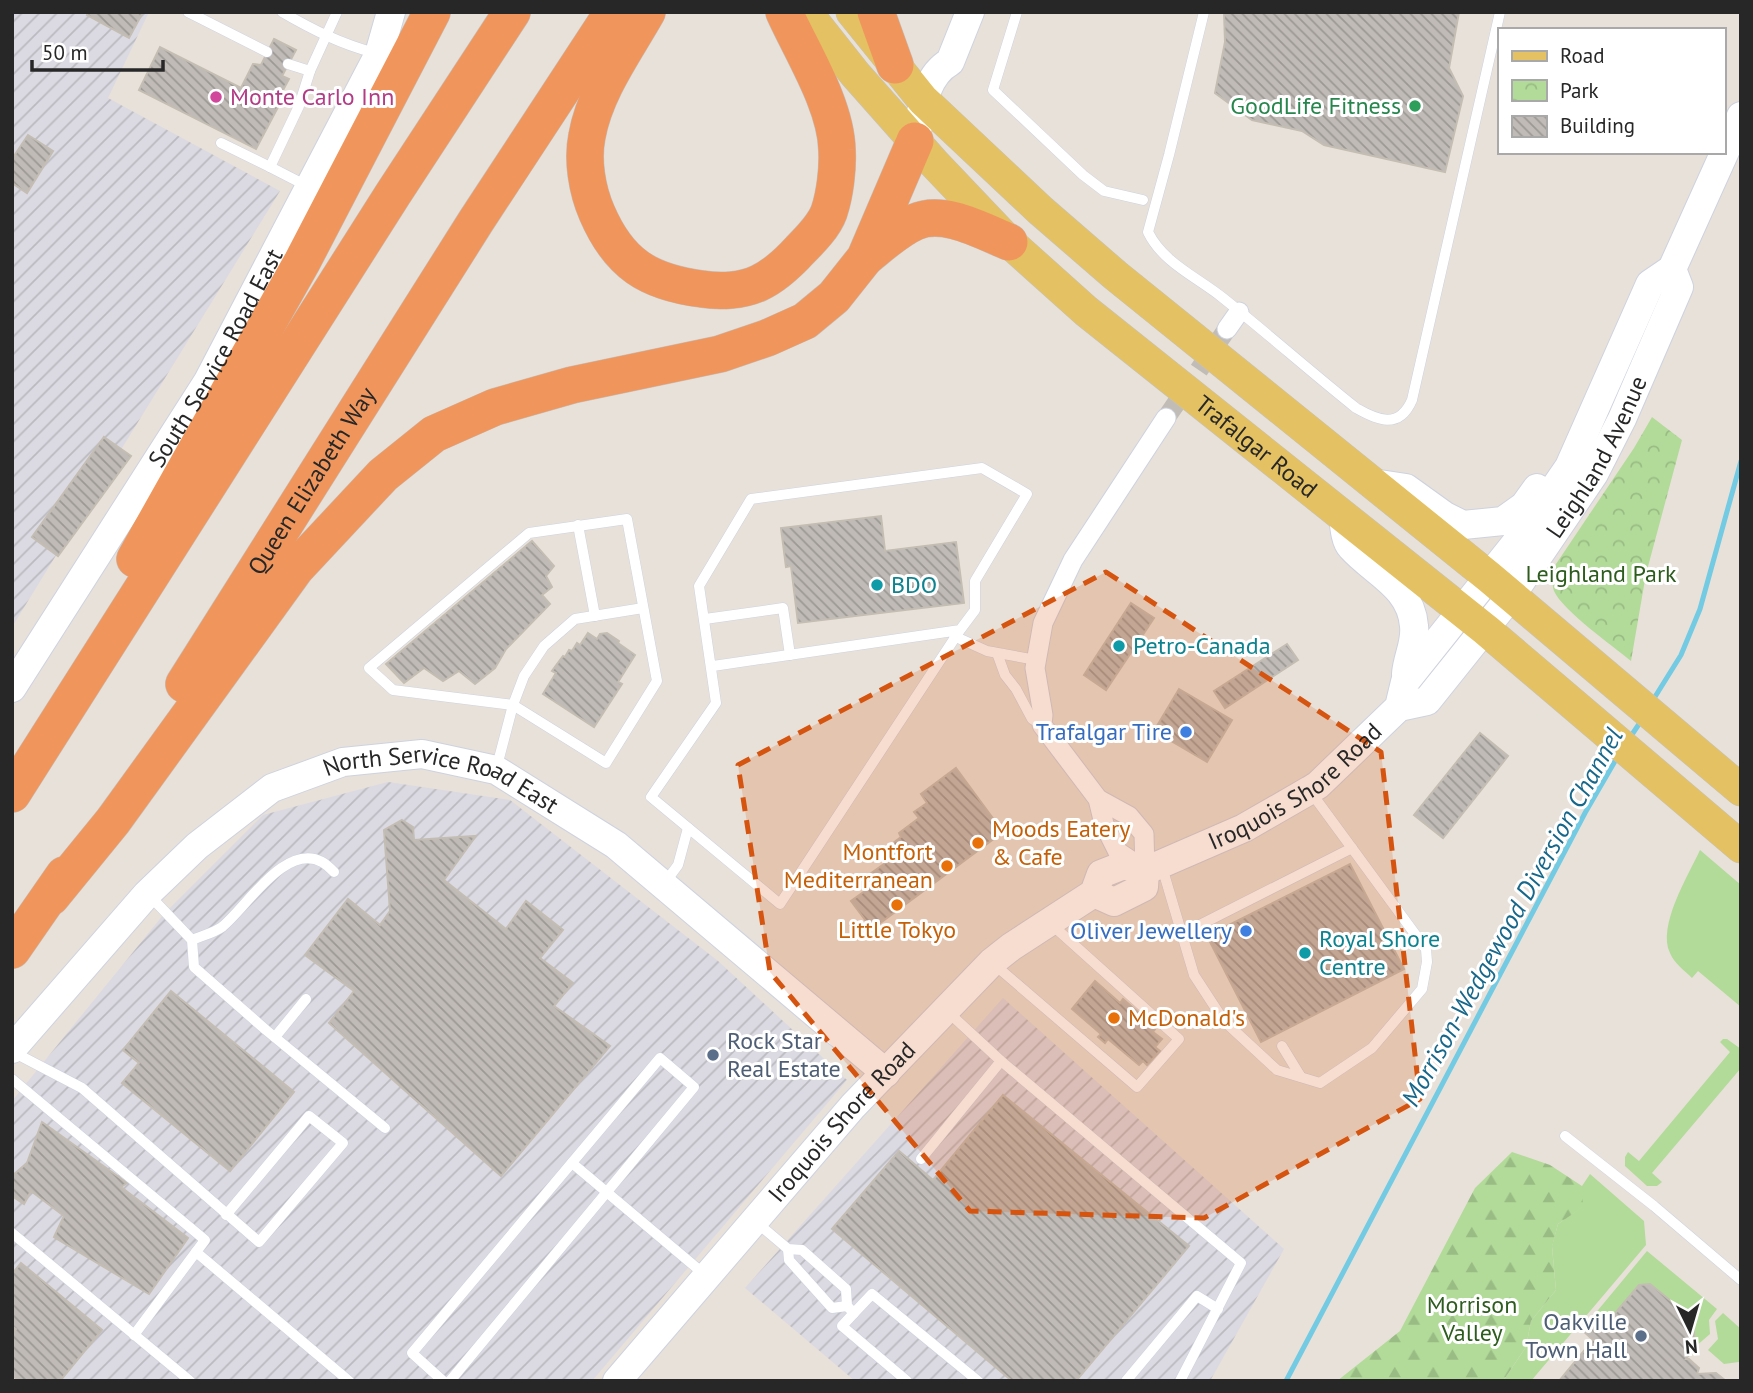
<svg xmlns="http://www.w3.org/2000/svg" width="1753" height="1393" viewBox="0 0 1753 1393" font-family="'PT Sans',sans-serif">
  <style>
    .industrial { fill: url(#industrial-furrows) }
    .grass { fill: #b2db99 }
    .forest { fill: url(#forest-firs) }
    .park { fill: url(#park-crowns) }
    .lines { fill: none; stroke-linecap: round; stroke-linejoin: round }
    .stream { stroke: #73cae3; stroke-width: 5 }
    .building { fill: url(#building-back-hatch); stroke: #c3bdb3; stroke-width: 2 }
    .street-tunnel { stroke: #c1bcb5; stroke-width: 19; stroke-dasharray: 19 10; stroke-linecap: butt }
    .lane-casing { stroke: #ced2df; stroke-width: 11 }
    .street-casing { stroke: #ced2df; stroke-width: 21 }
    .secondary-casing { stroke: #ced2df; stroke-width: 30 }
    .primary-casing { stroke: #c3c3c3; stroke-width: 33 }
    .highway-casing { stroke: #c3c3c3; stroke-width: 38 }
    .lane { stroke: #fff; stroke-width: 10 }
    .street { stroke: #fff; stroke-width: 19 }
    .secondary { stroke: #fff; stroke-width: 28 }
    .primary { stroke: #e4c162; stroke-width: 32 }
    .highway { stroke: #f0965c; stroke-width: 37 }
    .marked { fill: #d5540f; fill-opacity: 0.2; stroke: #d5540f; stroke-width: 5; stroke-dasharray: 14 9; stroke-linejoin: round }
    .hotel-dot { fill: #d1479c; stroke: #fff; stroke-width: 2.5 }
    .leisure-dot { fill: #2e9e5b; stroke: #fff; stroke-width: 2.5 }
    .culture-dot { fill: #0f9aa8; stroke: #fff; stroke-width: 2.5 }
    .shop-dot { fill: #3f7fe0; stroke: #fff; stroke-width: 2.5 }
    .food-dot { fill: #e8710a; stroke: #fff; stroke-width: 2.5 }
    .service-dot { fill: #5c6f8a; stroke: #fff; stroke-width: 2.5 }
    .labels { text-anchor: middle; stroke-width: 6; stroke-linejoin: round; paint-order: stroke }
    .hotel-label { font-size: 24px; fill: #b23c85; stroke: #fff; text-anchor: start }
    .leisure-label { font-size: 24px; fill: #27864d; stroke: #fff; text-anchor: end }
    .street-label { font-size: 24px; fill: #272727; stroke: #fff }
    .park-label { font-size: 24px; fill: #2d5c1e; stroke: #fff }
    .culture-label { font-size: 24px; fill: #0d838f; stroke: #fff; text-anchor: start }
    .shop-label { font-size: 24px; fill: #366cbe; stroke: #fff; text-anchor: end }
    .food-label { font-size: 24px; fill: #c56008; stroke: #fff; text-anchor: start }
    .service-label { font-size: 24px; fill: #4e5e75; stroke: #fff; text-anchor: start }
    .water-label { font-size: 26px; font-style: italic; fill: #17678a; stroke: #fff }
  </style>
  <defs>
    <pattern id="industrial-furrows" width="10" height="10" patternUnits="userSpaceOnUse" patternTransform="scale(1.75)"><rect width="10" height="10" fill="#dbd9e1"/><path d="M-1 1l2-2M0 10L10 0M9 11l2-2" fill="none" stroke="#bcbac1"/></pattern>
    <pattern id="forest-firs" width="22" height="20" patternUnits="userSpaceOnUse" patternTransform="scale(1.75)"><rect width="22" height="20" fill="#b2db99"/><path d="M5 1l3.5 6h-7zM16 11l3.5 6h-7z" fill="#99bc84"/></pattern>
    <pattern id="park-crowns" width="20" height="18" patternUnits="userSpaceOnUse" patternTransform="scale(1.75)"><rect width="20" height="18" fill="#b2db99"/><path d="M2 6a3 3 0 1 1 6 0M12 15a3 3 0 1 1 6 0" fill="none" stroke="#99bc84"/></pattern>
    <pattern id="building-back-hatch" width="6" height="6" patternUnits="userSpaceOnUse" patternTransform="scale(1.75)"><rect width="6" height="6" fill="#c0bbb6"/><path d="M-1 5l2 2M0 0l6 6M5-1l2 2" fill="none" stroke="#9c9894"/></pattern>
  </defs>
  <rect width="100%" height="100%" fill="#e8e1d9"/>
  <g class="industrial">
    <polygon points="12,12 149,12 108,98 280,191 12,627"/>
    <polygon points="388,782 510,800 718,961 847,1080 592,1381 12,1381 12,1101 164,914 263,815"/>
    <polygon points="1003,998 1284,1249 1210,1381 855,1381 745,1288"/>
  </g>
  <g class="grass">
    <path d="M1700 850 1741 885V1007L1698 971 1692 978C1685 971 1674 963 1670 953 1657 926 1688 876 1700 850Z"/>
    <polygon points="1723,1039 1727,1039 1741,1049 1741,1068 1652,1173 1662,1182 1657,1186 1647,1186 1625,1166 1625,1157 1628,1152 1639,1161 1730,1052 1720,1042"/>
    <polygon points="1590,1174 1644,1221 1646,1245 1531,1381 1503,1381 1526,1347 1531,1321 1556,1290 1552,1246 1558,1224 1582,1207 1582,1186"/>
    <polygon points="1647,1251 1717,1309 1709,1320 1710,1334 1695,1347 1693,1319 1650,1284 1639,1285 1600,1331 1589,1321"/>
    <polygon points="1723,1313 1741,1329 1739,1362 1724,1364 1708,1350 1718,1339 1715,1321"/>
  </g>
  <polygon class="forest" points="1512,1152 1550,1165 1582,1186 1583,1207 1558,1224 1552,1247 1556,1290 1531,1321 1526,1347 1503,1381 1337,1381 1400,1331 1475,1188"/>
  <path class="park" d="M1652 417 1682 440 1646 574 1631 661C1613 646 1563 611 1554 591 1551 583 1554 573 1556 564L1634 448Z"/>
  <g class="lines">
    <g class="stream">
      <polyline points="1653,700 1681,655 1700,609 1741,461"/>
      <polyline points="1629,739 1641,721"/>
      <polyline points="1286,1381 1585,813 1618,756"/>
    </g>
  </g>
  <g class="building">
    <polygon points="88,12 143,12 129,38 87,15"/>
    <polygon points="1224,12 1459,12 1449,68 1463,96 1445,172 1324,145 1302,131 1252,120 1215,93 1225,42"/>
    <polygon points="274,39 296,50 282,76 289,79 275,105 278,107 256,149 139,90 160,47 241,88 253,64 261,65"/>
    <polygon points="28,135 53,151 27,193 12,183 12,159"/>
    <polygon points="104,437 131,456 58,556 32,537"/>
    <polygon points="881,516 885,551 956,542 964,603 798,623 791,566 786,567 781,528"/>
    <polygon points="532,541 554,566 546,576 552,587 542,595 550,604 506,649 495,668 475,684 459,671 443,681 424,668 404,683 386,664"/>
    <polygon points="1131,603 1154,618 1106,690 1084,675"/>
    <polygon points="588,633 597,639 600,634 607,633 619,641 618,643 635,655 618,682 622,684 594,727 543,694 556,673 552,671 563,656 565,657 569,650 572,651 577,643 580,645"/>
    <polygon points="1287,644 1298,660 1225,708 1214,691"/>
    <polygon points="1179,689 1232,720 1207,762 1154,731"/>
    <polygon points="1480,733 1508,756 1443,838 1414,815"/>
    <polygon points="956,768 1003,832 872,929 851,901 876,883 870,874 895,856 888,847 901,837 899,833 919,818 914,812 927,803 921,794"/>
    <polygon points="402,820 413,827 414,840 476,836 444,880 506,929 526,901 563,930 540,958 573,983 554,1006 610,1046 501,1176 329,1023 354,991 305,955 348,899 380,925 390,911 384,830"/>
    <polygon points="1350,864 1404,969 1261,1042 1207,936"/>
    <polygon points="1095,981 1120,1003 1123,999 1156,1028 1153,1032 1162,1039 1155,1047 1160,1051 1147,1065 1143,1061 1139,1065 1108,1039 1105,1043 1098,1037 1101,1034 1072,1009"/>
    <polygon points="171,991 294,1092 230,1171 122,1083 139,1063 123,1050"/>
    <polygon points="1003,1095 1189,1246 1076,1381 1012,1381 832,1229 899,1151 933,1180"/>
    <polygon points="42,1122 127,1183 121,1187 188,1238 149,1294 54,1237 64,1216 31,1191 24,1204 12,1196 12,1176 27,1163"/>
    <polygon points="21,1263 102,1330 60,1381 19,1381 12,1375 12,1333 16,1329 12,1326 12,1274"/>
    <polygon points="1650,1284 1693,1319 1695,1347 1686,1359 1689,1359 1699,1368 1697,1374 1716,1373 1726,1381 1559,1381 1593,1340 1582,1330 1589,1321 1600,1331 1639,1285"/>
  </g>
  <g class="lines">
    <polyline class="street-tunnel" points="1166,418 1227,329"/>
    <defs>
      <g id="lane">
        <polyline points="188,12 267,52"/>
        <path d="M282 12C313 30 341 44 375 53"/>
        <polyline points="1017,12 993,90 1083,175 1104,191 1143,200"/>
        <path d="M1204 12 1169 155 1148 232C1163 263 1197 277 1223 298 1268 334 1311 372 1356 408 1377 420 1399 430 1412 400L1500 12"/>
        <polyline points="288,64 310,71 337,12"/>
        <polyline points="221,143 270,167"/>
        <polyline points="307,186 270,167 299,106 310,71"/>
        <polygon points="627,519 657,681 606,763 513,705 393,690 369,668 529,533"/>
        <polyline points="578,525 595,616"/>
        <polyline points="705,619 783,608 790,655"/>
        <polyline points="956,637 987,651 1036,660"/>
        <polyline points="997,653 1005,675 1016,689 1032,719 1042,725"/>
        <polyline points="713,666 960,630 975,610 975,581 1027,494 982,468 751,499 699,586 716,703 651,797 780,904 960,630"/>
        <polyline points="497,766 513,705 524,676 544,646 575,619 643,608"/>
        <polyline points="1162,867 1194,975 1224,1021 1277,1070 1320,1083 1372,1048 1422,989 1427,962 1426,949 1310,791"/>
        <polyline points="664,884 678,865 688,828"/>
        <polyline points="150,896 192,940 194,967 266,1030 385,1128"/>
        <polyline points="1182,934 1352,848"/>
        <path d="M192 940C201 936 214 933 222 927 246 908 285 842 322 862 326 864 331 869 334 872"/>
        <polyline points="995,965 1137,1087 1179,1039 1051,924"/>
        <polyline points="948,1012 1001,1061 1241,1263 1180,1381"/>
        <polyline points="275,1037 306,999"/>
        <polyline points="1282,1046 1301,1077"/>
        <polyline points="13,1052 82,1088 259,1242 343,1143 309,1116 226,1215"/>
        <polyline points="12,1079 205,1240 196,1252 349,1381"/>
        <polyline points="1565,1136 1654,1206 1741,1280"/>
        <polyline points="921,1159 1001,1061"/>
        <polyline points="572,1163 704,1274"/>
        <polyline points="756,1222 788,1249 802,1250 846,1289 847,1306 854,1313 842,1326 907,1381"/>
        <polyline points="12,1233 190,1381"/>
        <polyline points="788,1249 789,1260 832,1308 847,1306"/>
        <polyline points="854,1313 872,1294 978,1381"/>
        <polyline points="134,1335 196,1252"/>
        <polyline points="443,1381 412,1353 660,1058 694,1087 450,1381"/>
        <polyline points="1126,1381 1197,1296 1218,1309"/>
      </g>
      <g id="street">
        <polyline points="1227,329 1239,312"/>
        <polyline points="1098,799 1129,816 1144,834 1145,871"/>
        <polyline points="1139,866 1118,852 1104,824 1098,799 1042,725 1043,715 1035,668 1043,623 1073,560 1166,418"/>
      </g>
      <g id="secondary">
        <path d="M915 141C921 114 924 76 950 62L970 12"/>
        <polyline points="1373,483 1406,488 1445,516 1463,525 1503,521 1524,506 1537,488"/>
        <path d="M1343 516C1344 525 1345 541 1351 547 1374 573 1411 586 1414 626 1416 643 1407 658 1406 674"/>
        <path id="s1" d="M12 688 208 381 379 54 391 12"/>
        <path id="s2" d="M1399 707 1427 701 1511 596 1594 474 1622 419 1679 287 1672 269"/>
        <polyline points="1094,893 1114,902 1144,887 1145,871"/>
        <path id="s3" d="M12 1049 147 894 197 846 272 788 343 762 422 754 496 770 616 845 886 1073"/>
        <path id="s4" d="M617 1381 853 1106 992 962 1011 947 1094 893 1101 874 1124 865 1145 871 1244 828 1310 790 1318 785 1399 707 1405 682 1523 534 1569 467 1650 284 1672 269 1741 116"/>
      </g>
      <g id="primary">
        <path id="s5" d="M806 12 855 74 933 162 1009 242 1086 311 1486 630 1741 847"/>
        <polyline points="852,12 923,100 1040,210 1115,275 1489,577 1741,790"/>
      </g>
      <g id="highway">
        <path d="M647 12C625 51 595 91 587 136 582 160 587 190 597 213 619 264 648 282 702 289 720 292 742 291 759 283 774 276 789 262 800 250 810 240 824 226 829 212 835 194 838 169 837 150 836 105 802 52 784 12"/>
        <polyline points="876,12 895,65"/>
        <path d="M866 257C881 245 897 230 915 222 944 209 982 231 1009 242"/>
        <polyline points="135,559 302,262 432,12"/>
        <path id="s6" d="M184 684 476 221 613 12"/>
        <polyline points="12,794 393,194 512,12"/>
        <polyline points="51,897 113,821 296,568 383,475 434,434 495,407 572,385 720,354 767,338 805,321 834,297 865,258 915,141"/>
        <polyline points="12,950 64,875"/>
      </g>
    </defs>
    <use href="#lane" class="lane-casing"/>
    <use href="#street" class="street-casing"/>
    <use href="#secondary" class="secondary-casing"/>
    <use href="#primary" class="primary-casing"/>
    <use href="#highway" class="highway-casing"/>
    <use href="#lane" class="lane"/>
    <use href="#street" class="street"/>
    <use href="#secondary" class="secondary"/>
    <use href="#primary" class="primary"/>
    <use href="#highway" class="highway"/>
  </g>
  <path class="marked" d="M1106 572 1381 752 1420 1099 1204 1218 970 1211 770 972 738 765Z"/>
  <circle class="hotel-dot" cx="216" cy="97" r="7"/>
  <circle class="leisure-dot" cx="1415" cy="106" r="7"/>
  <g class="culture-dot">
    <circle cx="877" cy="585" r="7"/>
    <circle cx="1119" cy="646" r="7"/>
    <circle cx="1305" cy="953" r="7"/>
  </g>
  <g class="shop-dot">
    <circle cx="1186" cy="732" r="7"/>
    <circle cx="1246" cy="931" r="7"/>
  </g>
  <g class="food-dot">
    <circle cx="978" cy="843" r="7"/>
    <circle cx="947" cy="866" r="7"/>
    <circle cx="897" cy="905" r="7"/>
    <circle cx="1114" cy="1018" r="7"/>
  </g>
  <g class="service-dot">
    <circle cx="713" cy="1055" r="7"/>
    <circle cx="1641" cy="1336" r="7"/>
  </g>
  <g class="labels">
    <g class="hotel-label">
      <text x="230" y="105">Monte Carlo Inn</text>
    </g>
    <g class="leisure-label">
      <text x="1401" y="114">GoodLife Fitness</text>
    </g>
    <g class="street-label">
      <text dy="8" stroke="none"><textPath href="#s1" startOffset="388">South Service Road East</textPath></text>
      <text dy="8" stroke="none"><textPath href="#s5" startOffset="628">Trafalgar Road</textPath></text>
      <text dy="8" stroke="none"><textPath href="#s2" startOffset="327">Leighland Avenue</textPath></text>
      <text dy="8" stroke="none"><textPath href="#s6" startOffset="240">Queen Elizabeth Way</textPath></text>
      <text dy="8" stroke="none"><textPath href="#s4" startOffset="926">Iroquois Shore Road</textPath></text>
      <text dy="8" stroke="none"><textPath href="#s3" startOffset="548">North Service Road East</textPath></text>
      <text dy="8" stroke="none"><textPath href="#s4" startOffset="343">Iroquois Shore Road</textPath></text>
    </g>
    <g class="park-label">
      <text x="1601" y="582">Leighland Park</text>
      <text x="1472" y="1313">Morrison<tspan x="1472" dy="28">Valley</tspan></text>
    </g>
    <g class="culture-label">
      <text x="891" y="593">BDO</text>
      <text x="1133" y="654">Petro-Canada</text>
      <text x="1319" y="947">Royal Shore<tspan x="1319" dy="28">Centre</tspan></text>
    </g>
    <g class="shop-label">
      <text x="1172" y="740">Trafalgar Tire</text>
      <text x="1232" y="939">Oliver Jewellery</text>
    </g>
    <g class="food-label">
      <text x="992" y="837">Moods Eatery<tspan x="992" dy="28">&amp; Cafe</tspan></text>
      <text x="933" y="860" text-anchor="end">Montfort<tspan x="933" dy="28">Mediterranean</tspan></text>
      <text x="897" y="938" text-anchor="middle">Little Tokyo</text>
      <text x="1128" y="1026">McDonald's</text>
    </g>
    <g class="service-label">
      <text x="727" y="1049">Rock Star<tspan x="727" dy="28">Real Estate</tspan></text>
      <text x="1627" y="1330" text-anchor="end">Oakville<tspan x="1627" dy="28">Town Hall</tspan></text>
    </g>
    <g class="water-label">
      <text transform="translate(1512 917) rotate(-61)" y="9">Morrison-Wedgewood Diversion Channel</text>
    </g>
  </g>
  <rect width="1753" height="1393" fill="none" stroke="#272727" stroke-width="28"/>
  <rect x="1498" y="28" width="228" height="126" fill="#ffffff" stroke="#a9a9a9" stroke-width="2"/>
  <rect x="1512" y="51" width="35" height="10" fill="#e4c162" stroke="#a9a9a9" stroke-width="2"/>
  <text x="1560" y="63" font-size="21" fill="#272727">Road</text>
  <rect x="1512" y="80" width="35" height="21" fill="url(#park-crowns)" stroke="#a9a9a9" stroke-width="2"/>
  <text x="1560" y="98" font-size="21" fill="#272727">Park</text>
  <rect x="1512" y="116" width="35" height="21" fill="url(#building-back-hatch)" stroke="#a9a9a9" stroke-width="2"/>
  <text x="1560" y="133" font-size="21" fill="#272727">Building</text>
  <g transform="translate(1690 1330) rotate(175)" stroke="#ffffff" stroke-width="5" paint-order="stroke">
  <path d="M0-5L12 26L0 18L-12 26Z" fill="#272727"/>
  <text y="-10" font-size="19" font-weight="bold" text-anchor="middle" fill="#272727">N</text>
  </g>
  <path d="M32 60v10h131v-10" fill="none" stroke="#272727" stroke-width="3.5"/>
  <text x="42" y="60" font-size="21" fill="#272727" stroke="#ffffff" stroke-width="5" paint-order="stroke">50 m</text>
</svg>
